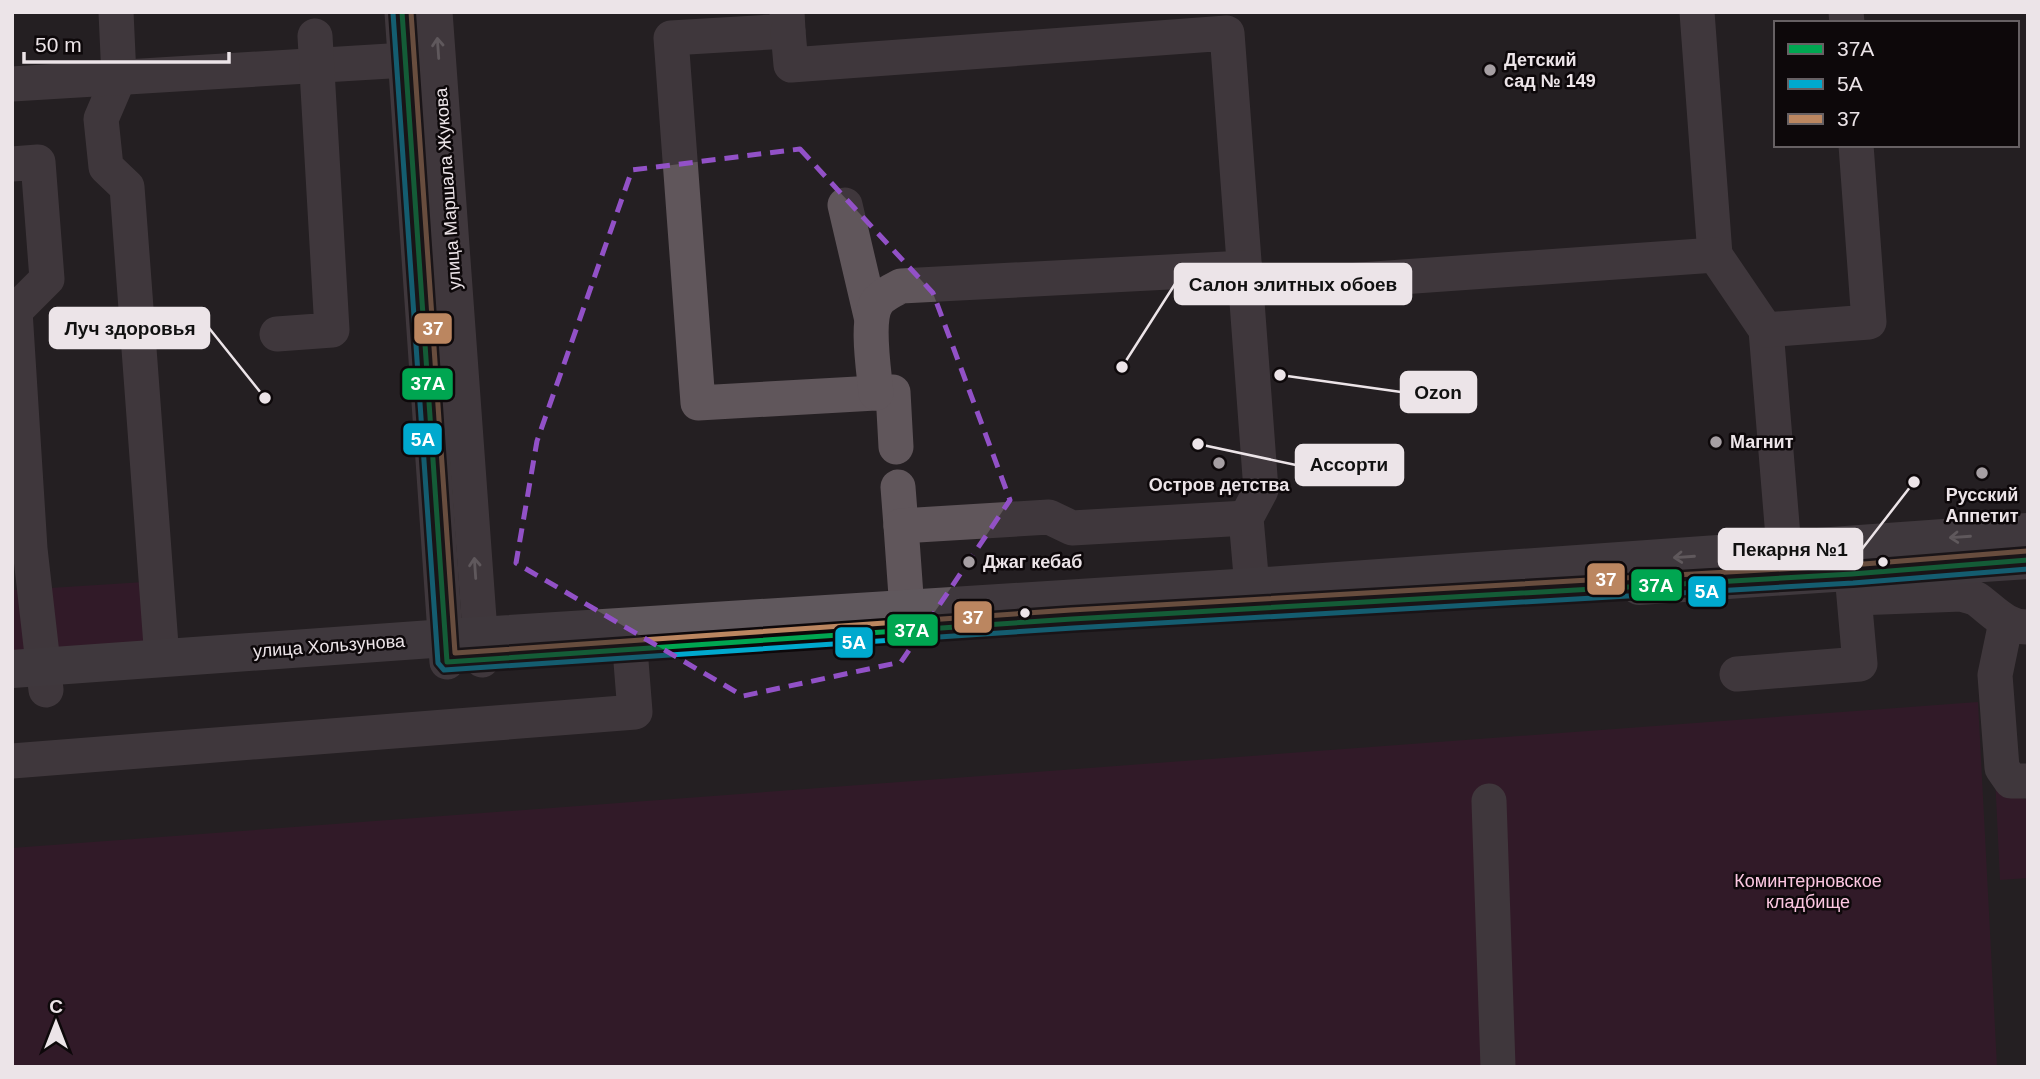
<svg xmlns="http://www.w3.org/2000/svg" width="2040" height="1079" viewBox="0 0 2040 1079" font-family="Arial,sans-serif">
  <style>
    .green { fill: #41162f }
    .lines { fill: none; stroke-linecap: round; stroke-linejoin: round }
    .minor { stroke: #60565b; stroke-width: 35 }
    .major { stroke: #60585d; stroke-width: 38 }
    .bus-1-casing { stroke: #0d080a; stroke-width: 10 }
    .bus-2-casing { stroke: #0d080a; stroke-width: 10 }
    .bus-3-casing { stroke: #0d080a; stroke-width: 10 }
    .bus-1 { stroke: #00a651; stroke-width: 5 }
    .bus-2 { stroke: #00a9ce; stroke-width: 5 }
    .bus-3 { stroke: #bb8660; stroke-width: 5 }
    .oneway { stroke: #a69da2 }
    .oneway2 { stroke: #a69ea2 }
    .marked { fill: none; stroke: #9251c7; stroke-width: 5; stroke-dasharray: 14 9; stroke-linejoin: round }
    .poi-dot { fill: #a69fa3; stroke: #0d080a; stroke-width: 2.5 }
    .bus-dot { fill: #ece4e8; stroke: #0d080a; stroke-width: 2.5 }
    .labels { text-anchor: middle; stroke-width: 5; stroke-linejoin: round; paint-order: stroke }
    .poi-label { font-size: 18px; font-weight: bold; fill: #ece4e8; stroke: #0d080a; text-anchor: start }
    .street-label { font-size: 18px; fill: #ece4e8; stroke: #0d080a }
    .park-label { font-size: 18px; fill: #fcc7e1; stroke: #0d080a }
    .leader { fill: none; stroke: #ece4e8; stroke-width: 2.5 }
    .callout-dot { fill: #ece4e8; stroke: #0d080a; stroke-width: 2.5 }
    .callout { fill: #ece4e8; stroke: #ece4e8; stroke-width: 2.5 }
    .callout-label { font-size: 19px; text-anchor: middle; font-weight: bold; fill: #111 }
    .line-badge { stroke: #0d080a; stroke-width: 2.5 }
    .badge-label { font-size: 19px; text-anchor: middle; font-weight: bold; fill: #fff }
  </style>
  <rect width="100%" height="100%" fill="#241f22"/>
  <g class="green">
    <polygon points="145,582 148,635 142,650 61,656 53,642 50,588"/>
    <polygon points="25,589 28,643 17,658 12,659 12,590"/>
    <polygon points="1978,702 1997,1067 12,1067 12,848"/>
    <polygon points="1995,775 2017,797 2028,800 2028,878 2000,880"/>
  </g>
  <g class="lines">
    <g class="minor">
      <polyline points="116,12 119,77 101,119 106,167 127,187 162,659"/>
      <polyline points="402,12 447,662"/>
      <polyline points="435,12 482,660"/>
      <polyline points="787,12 788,31 671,38 698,403 893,392 896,447"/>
      <polyline points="1697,12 1715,255"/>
      <polyline points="1846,12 1847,23"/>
      <polyline points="788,31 791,65 1227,33 1261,490 1246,518 1252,587"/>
      <polyline points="12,84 406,60"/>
      <polyline points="12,164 38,162 47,279 15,311 30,549 46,690"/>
      <polyline points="845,205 871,316"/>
      <polyline points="1246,288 1715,255 1766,330 1784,549"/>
      <polyline points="1766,330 1869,322 1856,145"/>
      <polyline points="277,334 332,330 315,36"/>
      <path d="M876 393C874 371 865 318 878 301 884 294 893 290 901 286L1245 268"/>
      <polyline points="898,487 901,526"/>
      <path d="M1855 598 1962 594C1967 596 1974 597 1978 600 1993 611 2007 628 2028 627"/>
      <polyline points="907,610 901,526 1049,517 1072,528 1246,518"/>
      <polyline points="2006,622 1995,675 2002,768 2011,781 2028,781"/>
      <polyline points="1737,674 1860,664 1852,574"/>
      <polyline points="12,761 635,712 630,649"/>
      <polyline points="1489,801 1498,1067"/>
    </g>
    <g class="major">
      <polyline points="1639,586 2028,560"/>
      <polyline points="12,669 446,638 1252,587 2028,532"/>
    </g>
    <defs>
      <polyline id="bus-1" points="402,12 447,662 1072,619 1852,574 2028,560"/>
      <polyline id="bus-2" points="393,13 438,663 444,670 1073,628 1853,583 2028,569"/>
      <polyline id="bus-3" points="411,12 455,653 1071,610 1851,565 2027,551"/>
    </defs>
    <use href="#bus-1" class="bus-1-casing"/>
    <use href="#bus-2" class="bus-2-casing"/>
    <use href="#bus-3" class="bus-3-casing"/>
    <use href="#bus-1" class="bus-1"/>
    <use href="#bus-2" class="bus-2"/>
    <use href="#bus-3" class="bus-3"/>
  </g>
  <defs><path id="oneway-shaft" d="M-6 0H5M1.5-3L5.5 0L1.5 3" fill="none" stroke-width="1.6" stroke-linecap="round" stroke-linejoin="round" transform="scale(1.75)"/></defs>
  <g class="oneway">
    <use href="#oneway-shaft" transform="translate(438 48) rotate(-94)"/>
    <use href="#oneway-shaft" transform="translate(475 568) rotate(-94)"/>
  </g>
  <g class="oneway2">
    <use href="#oneway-shaft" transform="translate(1960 537) rotate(176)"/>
    <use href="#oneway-shaft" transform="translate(1684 557) rotate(176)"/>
  </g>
  <path d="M0 0H2040V1079H0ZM800 149 933 293 1010 500 901 662 743 696 516 563 537 441 632 170Z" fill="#241f22" fill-opacity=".55" fill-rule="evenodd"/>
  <path class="marked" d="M800 149 933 293 1010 500 901 662 743 696 516 563 537 441 632 170Z"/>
  <g class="poi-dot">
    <circle cx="1490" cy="70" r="7"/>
    <circle cx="1716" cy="442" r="7"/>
    <circle cx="1219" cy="463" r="7"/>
    <circle cx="1982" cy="473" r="7"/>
    <circle cx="969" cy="562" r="7"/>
  </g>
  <g class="bus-dot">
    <circle cx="1883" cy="562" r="6"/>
    <circle cx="1025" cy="613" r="6"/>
  </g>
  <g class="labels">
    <g class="poi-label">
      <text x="1504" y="66">Детский<tspan x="1504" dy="21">сад № 149</tspan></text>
      <text x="1730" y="448">Магнит</text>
      <text x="1219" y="491" text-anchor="middle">Остров детства</text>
      <text x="1982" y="501" text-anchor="middle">Русский<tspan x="1982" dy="21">Аппетит</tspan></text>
      <text x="983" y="568">Джаг кебаб</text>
    </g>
    <g class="street-label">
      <text transform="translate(448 189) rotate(-94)" y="6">улица Маршала Жукова</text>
      <text transform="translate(329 646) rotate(-4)" y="6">улица Хользунова</text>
    </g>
    <g class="park-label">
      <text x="1808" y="887">Коминтерновское<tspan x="1808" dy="21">кладбище</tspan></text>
    </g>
  </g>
  <path class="leader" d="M1122 367L1175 284M265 398L209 328M1280 375L1401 392M1198 444L1296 465M1914 482L1862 549"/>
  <g class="callout-dot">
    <circle cx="1122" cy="367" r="7"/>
    <circle cx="265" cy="398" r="7"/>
    <circle cx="1280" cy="375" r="7"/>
    <circle cx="1198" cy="444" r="7"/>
    <circle cx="1914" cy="482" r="7"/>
  </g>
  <g class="callout">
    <rect x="1175" y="264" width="236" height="40" rx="7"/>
    <rect x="50" y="308" width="159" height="40" rx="7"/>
    <rect x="1401" y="372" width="75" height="40" rx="7"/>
    <rect x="1296" y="445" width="107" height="40" rx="7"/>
    <rect x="1719" y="529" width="143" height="40" rx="7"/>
  </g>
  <g class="callout-label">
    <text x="1293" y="291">Салон элитных обоев</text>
    <text x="130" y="335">Луч здоровья</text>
    <text x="1438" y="399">Ozon</text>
    <text x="1349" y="471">Ассорти</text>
    <text x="1790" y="556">Пекарня №1</text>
  </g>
  <g class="line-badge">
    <rect x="413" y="312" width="40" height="33" rx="7" fill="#bb8660"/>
    <rect x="401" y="367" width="53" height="34" rx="7" fill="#00a651"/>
    <rect x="402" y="422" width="41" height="34" rx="7" fill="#00a9ce"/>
    <rect x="1586" y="562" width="40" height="34" rx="7" fill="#bb8660"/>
    <rect x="1630" y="568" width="53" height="34" rx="7" fill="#00a651"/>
    <rect x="1687" y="575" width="40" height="33" rx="7" fill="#00a9ce"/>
    <rect x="953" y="600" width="40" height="34" rx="7" fill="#bb8660"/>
    <rect x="886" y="613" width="53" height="34" rx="7" fill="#00a651"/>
    <rect x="834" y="626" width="40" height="33" rx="7" fill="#00a9ce"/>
  </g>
  <g class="badge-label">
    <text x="433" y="335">37</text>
    <text x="428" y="390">37А</text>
    <text x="423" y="446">5А</text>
    <text x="1606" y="586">37</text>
    <text x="1656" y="592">37А</text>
    <text x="1707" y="598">5А</text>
    <text x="973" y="624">37</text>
    <text x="912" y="637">37А</text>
    <text x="854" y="649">5А</text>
  </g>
  <rect width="2040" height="1079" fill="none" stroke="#ece4e8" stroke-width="28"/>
  <rect x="1774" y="21" width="245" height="126" fill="#0d080a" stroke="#666063" stroke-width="2"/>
  <rect x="1788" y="44" width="35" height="10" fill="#00a651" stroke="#666063" stroke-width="2"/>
  <text x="1837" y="56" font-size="21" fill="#ece4e8">37А</text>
  <rect x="1788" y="79" width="35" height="10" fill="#00a9ce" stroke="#666063" stroke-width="2"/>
  <text x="1837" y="91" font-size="21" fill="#ece4e8">5А</text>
  <rect x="1788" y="114" width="35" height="10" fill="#bb8660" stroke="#666063" stroke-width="2"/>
  <text x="1837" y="126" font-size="21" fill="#ece4e8">37</text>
  <g transform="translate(56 1023)" stroke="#0d080a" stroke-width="5" paint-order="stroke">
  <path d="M0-5L12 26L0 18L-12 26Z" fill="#ece4e8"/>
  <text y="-10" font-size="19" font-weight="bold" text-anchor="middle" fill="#ece4e8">С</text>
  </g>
  <path d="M24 52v10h205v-10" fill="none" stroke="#ece4e8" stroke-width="3.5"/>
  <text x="35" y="52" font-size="21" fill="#ece4e8" stroke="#0d080a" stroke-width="5" paint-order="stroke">50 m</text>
</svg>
